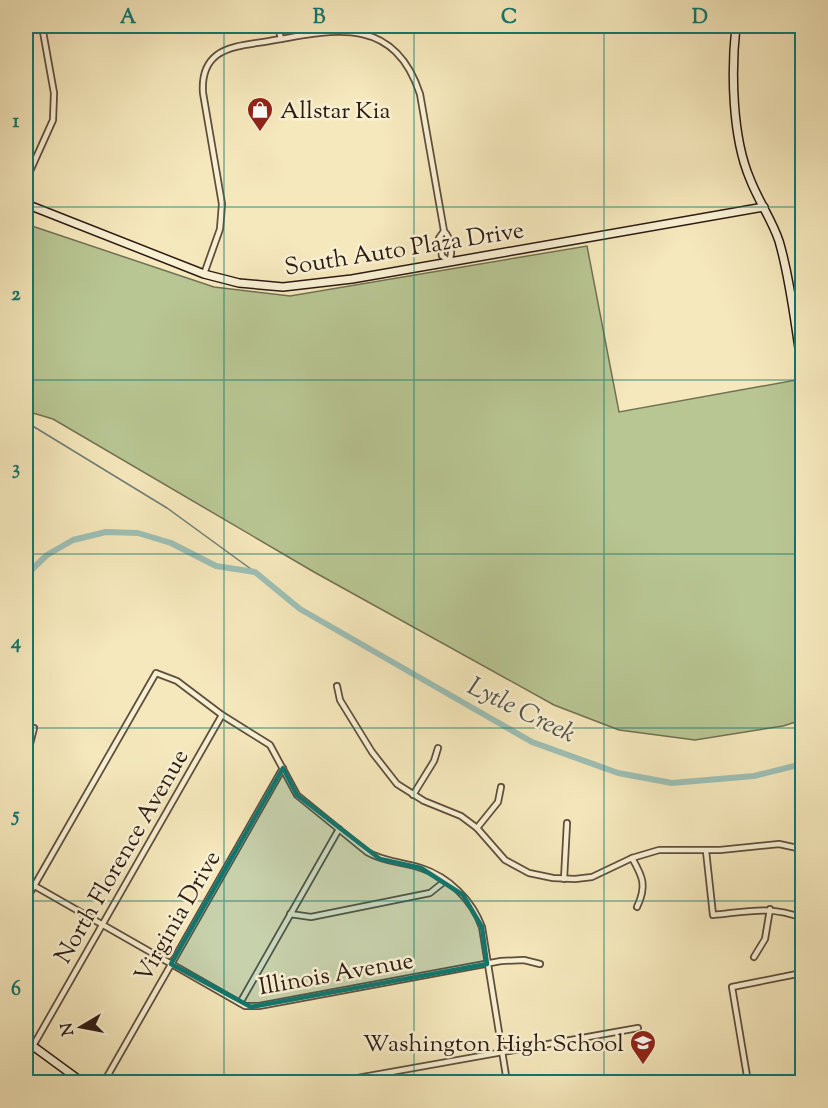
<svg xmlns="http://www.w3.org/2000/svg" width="828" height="1108" viewBox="0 0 828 1108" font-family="'Sorts Mill Goudy',serif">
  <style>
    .green { fill: #b8c693; stroke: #727053; stroke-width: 1.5 }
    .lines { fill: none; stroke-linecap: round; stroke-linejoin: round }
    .stream { stroke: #707d74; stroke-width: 1.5 }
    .canal { stroke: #9dbfb5; stroke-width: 6 }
    .street-casing { stroke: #5f4e3d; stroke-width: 8 }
    .secondary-casing { stroke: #2d1b13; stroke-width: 10 }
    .street { stroke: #f8f0d3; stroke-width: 4.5 }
    .secondary { stroke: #f8f0d3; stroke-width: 7 }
    .marked { fill: #0f766e; fill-opacity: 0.2; stroke: #0f766e; stroke-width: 4.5; stroke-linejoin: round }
    .grid { fill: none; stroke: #0f766e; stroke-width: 1.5; stroke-opacity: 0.55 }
    .labels { text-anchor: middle; stroke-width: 5; stroke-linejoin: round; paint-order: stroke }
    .poi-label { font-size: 24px; fill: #2d1b13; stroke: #f8f0d3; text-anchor: start }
    .street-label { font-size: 24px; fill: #2d1b13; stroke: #f8f0d3 }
    .water-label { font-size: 26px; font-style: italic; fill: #54544c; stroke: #f8f0d3 }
    .neatline { fill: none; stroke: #0f766e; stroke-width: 2 }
    .grid-label { font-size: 20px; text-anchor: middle; font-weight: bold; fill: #0f766e }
  </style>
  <rect width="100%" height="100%" fill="#f5e8bc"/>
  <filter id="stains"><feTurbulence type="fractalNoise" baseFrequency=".00333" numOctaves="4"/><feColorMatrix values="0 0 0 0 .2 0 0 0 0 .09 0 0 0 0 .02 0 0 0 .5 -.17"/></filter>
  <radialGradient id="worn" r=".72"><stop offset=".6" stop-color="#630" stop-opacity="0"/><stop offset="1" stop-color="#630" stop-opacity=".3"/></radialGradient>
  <polygon class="green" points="26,224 214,287 290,296 587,246 619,412 796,380 802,418 802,720 783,726 695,740 619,730 554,705 314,572 53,419 26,411"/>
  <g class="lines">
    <polyline class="stream" points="26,424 31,425 167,508 255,572"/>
    <polyline class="canal" points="26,575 47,555 73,540 106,532 138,533 171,543 216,566 255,572 300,609 532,742 618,773 672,783 754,776 802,764"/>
    <defs>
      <g id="street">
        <polyline points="278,26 281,39"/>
        <polyline points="26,180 53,120 54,93 42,26"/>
        <path d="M204 274 220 229 222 204 203 93C202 79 205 64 217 55 232 44 257 44 275 40 339 28 395 18 420 94L444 231C451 238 453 253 449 261L442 256 439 238 444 231"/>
        <polyline points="337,686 340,700 372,752 397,784 424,801 461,816 477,828 505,860 529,873 553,878 575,879 592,877 632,858 659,850 720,850 779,844 802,849"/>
        <polyline points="26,753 30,744 34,728"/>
        <polyline points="413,795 434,761 438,748"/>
        <polyline points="477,828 498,802 501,787"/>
        <path d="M706 851 713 915C745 912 771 905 802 918"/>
        <path d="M632 858C643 877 647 886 637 907"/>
        <polyline points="564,879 567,823"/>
        <polyline points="26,881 245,1006 259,1006 501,961 524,960 540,964"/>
        <path d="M26 900 156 673 177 681 222 715 270 745 297 795 367 852C384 862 403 862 421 868 449 877 472 900 482 927L507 1082"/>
        <polyline points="290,914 311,917 430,893 445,881"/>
        <polyline points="754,957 765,939 770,909"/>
        <polyline points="240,1003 339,829"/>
        <polyline points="33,1046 222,715"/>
        <polyline points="104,1082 283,768"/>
        <polyline points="335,1082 638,1028"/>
        <polyline points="748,1082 732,987 802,973"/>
      </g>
      <g id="secondary">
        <path d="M736 26C731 71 732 137 750 179 758 200 772 220 779 241 791 282 795 326 802 367"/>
        <polyline points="26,204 204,274 239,283 283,287 352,279 764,207"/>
        <polyline points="26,1041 82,1082"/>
      </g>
    </defs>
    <use href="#street" class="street-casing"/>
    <use href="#secondary" class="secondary-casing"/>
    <use href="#street" class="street"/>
    <use href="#secondary" class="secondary"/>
  </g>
  <path class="marked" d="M283 768 297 795 380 859 421 868 463 895 482 927 487 964 251 1007 171 964Z"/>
  <path class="grid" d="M224 26V1082M414 26V1082M604 26V1082M26 207H802M26 380H802M26 554H802M26 728H802M26 901H802"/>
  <defs>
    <symbol id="shop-pin" viewBox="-11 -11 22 30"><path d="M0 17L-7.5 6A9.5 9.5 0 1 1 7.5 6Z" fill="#8f2418" stroke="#f8f0d3"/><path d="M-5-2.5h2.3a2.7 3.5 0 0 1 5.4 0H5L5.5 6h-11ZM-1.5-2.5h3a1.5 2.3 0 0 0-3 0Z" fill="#fff"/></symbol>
    <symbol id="school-pin" viewBox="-11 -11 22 30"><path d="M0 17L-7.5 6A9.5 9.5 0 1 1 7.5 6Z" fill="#8f2418" stroke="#f8f0d3"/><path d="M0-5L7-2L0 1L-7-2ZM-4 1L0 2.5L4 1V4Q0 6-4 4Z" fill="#fff"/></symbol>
  </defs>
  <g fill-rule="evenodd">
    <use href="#shop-pin" x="245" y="95" width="30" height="40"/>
    <use href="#school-pin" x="628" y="1028" width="30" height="40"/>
  </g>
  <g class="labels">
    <g class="poi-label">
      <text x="280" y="118">Allstar Kia</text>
      <text x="624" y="1051" text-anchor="end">Washington High School</text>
    </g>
    <g class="street-label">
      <text transform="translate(404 248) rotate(-9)" y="8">South Auto Plaza Drive</text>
      <text transform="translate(121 856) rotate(-60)" y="8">North Florence Avenue</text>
      <text transform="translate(177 916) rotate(-60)" y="8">Virginia Drive</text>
      <text transform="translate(336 973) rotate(-10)" y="8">Illinois Avenue</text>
    </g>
    <g class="water-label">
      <text transform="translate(522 709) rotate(26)" y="9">Lytle Creek</text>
    </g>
  </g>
  <rect width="828" height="1108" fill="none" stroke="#f5e8bc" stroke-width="66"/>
  <g transform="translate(81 1027) rotate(260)" stroke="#f8f0d3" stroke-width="4.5" paint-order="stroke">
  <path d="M0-4.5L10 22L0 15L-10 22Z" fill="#2d1b13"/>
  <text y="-9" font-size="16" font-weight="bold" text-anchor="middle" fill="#2d1b13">N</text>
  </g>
  <rect x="33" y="33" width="762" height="1042" class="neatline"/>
  <g class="grid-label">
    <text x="128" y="23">A</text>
    <text x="319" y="23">B</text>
    <text x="509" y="23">C</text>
    <text x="700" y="23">D</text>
    <text x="16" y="127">1</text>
    <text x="16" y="300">2</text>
    <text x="16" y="474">3</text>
    <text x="16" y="648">4</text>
    <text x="16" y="821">5</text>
    <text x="16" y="995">6</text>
  </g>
  <rect width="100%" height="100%" filter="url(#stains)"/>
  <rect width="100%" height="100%" fill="url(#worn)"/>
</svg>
